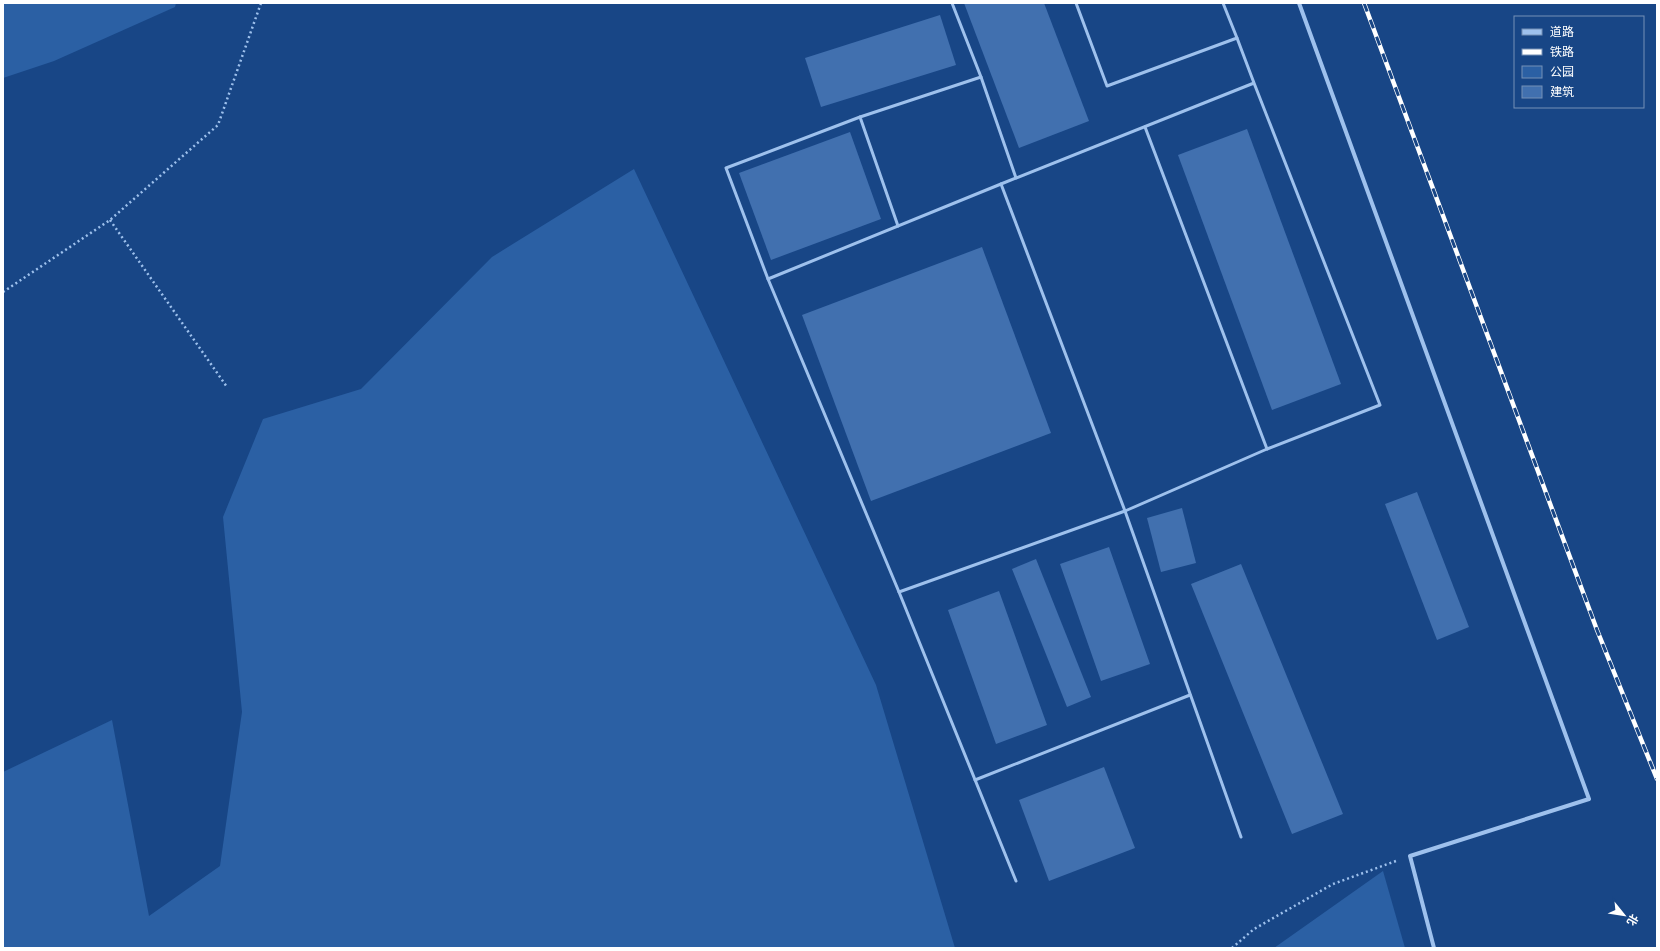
<svg xmlns="http://www.w3.org/2000/svg" width="1660" height="951" viewBox="0 0 1660 951" font-family="'Fira Sans','Noto Sans SC',sans-serif">
  <style>
    .green { fill: #2b60a4 }
    .building { fill: #4170af }
    .lines { fill: none; stroke-linecap: round; stroke-linejoin: round }
    .path { stroke: #9ec1ed; stroke-width: 2.5; stroke-dasharray: 2 3; stroke-linecap: butt }
    .service { stroke: #9ec1ed; stroke-width: 3 }
    .minor { stroke: #9ec1ed; stroke-width: 4 }
    .rail-casing { stroke: #fff; stroke-width: 4.5 }
    .rail { stroke: #184686; stroke-width: 3; stroke-dasharray: 9; stroke-linecap: butt }
  </style>
  <rect width="100%" height="100%" fill="#184686"/>
  <g class="green">
    <polygon points="3,3 176,3 175,7 54,61 3,78"/>
    <polygon points="634,169 876,685 955,948 3,948 3,772 112,720 149,916 220,866 242,712 223,517 263,419 361,389 492,257"/>
    <polygon points="1383,871 1405,948 1274,948"/>
  </g>
  <g class="building">
    <polygon points="964,3 1044,3 1089,121 1019,148"/>
    <polygon points="940,15 956,65 821,107 805,58"/>
    <polygon points="1247,129 1341,384 1272,410 1178,155"/>
    <polygon points="850,132 881,219 771,260 739,173"/>
    <polygon points="982,247 1051,433 871,501 802,315"/>
    <polygon points="1417,492 1469,627 1437,640 1385,504"/>
    <polygon points="1182,508 1196,563 1161,572 1147,518"/>
    <polygon points="1109,547 1150,664 1101,681 1060,564"/>
    <polygon points="1036,559 1091,697 1067,707 1012,569"/>
    <polygon points="1241,564 1343,814 1292,834 1191,584"/>
    <polygon points="999,591 1047,725 996,744 948,610"/>
    <polygon points="1104,767 1135,848 1049,881 1019,800"/>
  </g>
  <g class="lines">
    <g class="path">
      <polyline points="110,220 227,387"/>
      <polyline points="3,292 110,220 218,125 261,3"/>
      <polyline points="1232,948 1254,929 1333,884 1396,861"/>
    </g>
    <g class="service">
      <polyline points="952,3 981,77"/>
      <polyline points="1076,3 1107,86 1237,38 1223,3"/>
      <polyline points="1237,38 1254,83 1380,405 1267,449 1125,511 1001,184 1254,83"/>
      <polyline points="1145,127 1267,449"/>
      <polyline points="1001,184 768,279 899,592 1016,881"/>
      <polyline points="898,226 860,117 981,77 1016,178"/>
      <polyline points="768,279 726,168 860,117"/>
      <polyline points="899,592 1125,511 1241,837"/>
      <polyline points="975,780 1190,695"/>
    </g>
    <polyline class="minor" points="1299,3 1589,799 1410,856 1434,948"/>
    <defs>
      <polyline id="rail" points="1364,3 1597,630 1657,779"/>
    </defs>
    <use href="#rail" class="rail-casing"/>
    <use href="#rail" class="rail"/>
  </g>
  <rect width="1660" height="951" fill="none" stroke="#ffffff" stroke-width="8"/>
  <rect x="1514" y="16" width="130" height="92" fill="#184686" stroke="#7490b6"/>
  <rect x="1522" y="29" width="20" height="6" fill="#9ec1ed" stroke="#7490b6"/>
  <text x="1550" y="36" font-size="12" fill="#ffffff">道路</text>
  <rect x="1522" y="49" width="20" height="6" fill="#ffffff" stroke="#7490b6"/>
  <text x="1550" y="56" font-size="12" fill="#ffffff">铁路</text>
  <rect x="1522" y="66" width="20" height="12" fill="#2b60a4" stroke="#7490b6"/>
  <text x="1550" y="76" font-size="12" fill="#ffffff">公园</text>
  <rect x="1522" y="86" width="20" height="12" fill="#4170af" stroke="#7490b6"/>
  <text x="1550" y="96" font-size="12" fill="#ffffff">建筑</text>
  <g transform="translate(1624 915) rotate(120)" stroke="#184686" stroke-width="3" paint-order="stroke">
  <path d="M0-3L7 15L0 10L-7 15Z" fill="#ffffff"/>
  <text y="-6" font-size="11" font-weight="bold" text-anchor="middle" fill="#ffffff">北</text>
  </g>
</svg>
